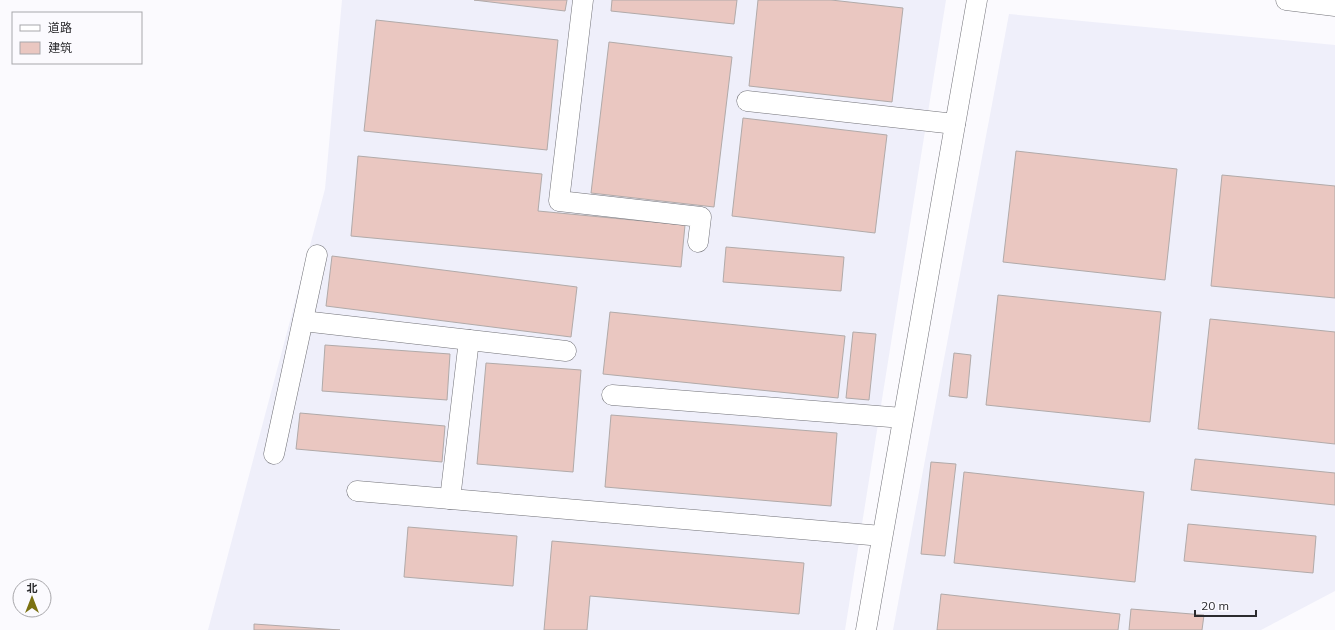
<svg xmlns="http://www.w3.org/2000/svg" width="1335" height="630" viewBox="0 0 1335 630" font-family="Mulish,'Noto Sans SC',sans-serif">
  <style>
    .built { fill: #efeffa }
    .building { fill: #eac7c1; stroke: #b1aaa9 }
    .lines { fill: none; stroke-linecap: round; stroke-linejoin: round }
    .minor-casing { stroke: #717177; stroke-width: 21 }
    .minor { stroke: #fff; stroke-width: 20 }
  </style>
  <rect width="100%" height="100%" fill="#fbfafe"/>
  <g class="built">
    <polygon points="342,0 946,0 845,630 208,630 325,189"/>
    <polygon points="1009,14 1335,45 1335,591 1261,630 893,630"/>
  </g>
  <g class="building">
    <polygon points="474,0 567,0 565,11"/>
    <polygon points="612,0 737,0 734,24 611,11"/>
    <polygon points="758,0 831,0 903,8 892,102 749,86"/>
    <polygon points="376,20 558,40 547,150 364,131"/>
    <polygon points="609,42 732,57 714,207 591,193"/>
    <polygon points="743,118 887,135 875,233 732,216"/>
    <polygon points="1016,151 1177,169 1165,280 1003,262"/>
    <polygon points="358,156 542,174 538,211 685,225 681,267 351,236"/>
    <polygon points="1222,175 1335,186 1335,298 1211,286"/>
    <polygon points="726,247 844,257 841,291 723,282"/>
    <polygon points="332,256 577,287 571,337 326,306"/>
    <polygon points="998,295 1161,312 1150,422 986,405"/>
    <polygon points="610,312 845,336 838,398 603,374"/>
    <polygon points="1210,319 1335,332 1335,444 1198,429"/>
    <polygon points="853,332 876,334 869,400 846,398"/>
    <polygon points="325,345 450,354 447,400 322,391"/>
    <polygon points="954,353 971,355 967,398 949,396"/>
    <polygon points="486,363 581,370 573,472 477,464"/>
    <polygon points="300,413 445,426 442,462 296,449"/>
    <polygon points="611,415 837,433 831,506 605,487"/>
    <polygon points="1195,459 1335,473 1335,505 1191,490"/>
    <polygon points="931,462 956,464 945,556 921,554"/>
    <polygon points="964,472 1144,492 1135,582 954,563"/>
    <polygon points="1188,524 1316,536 1313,573 1184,561"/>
    <polygon points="408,527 517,536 513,586 404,577"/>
    <polygon points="552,541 804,563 799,614 590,596 587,630 544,630"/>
    <polygon points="941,594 1120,614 1118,630 937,630"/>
    <polygon points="1131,609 1204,615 1202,630 1129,630"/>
    <polygon points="254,624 340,630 254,630"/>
  </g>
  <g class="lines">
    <defs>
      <g id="minor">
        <polyline points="583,0 559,201 701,217 698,242"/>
        <polyline points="1286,0 1335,6"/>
        <polyline points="747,101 955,124"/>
        <polyline points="303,321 566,351"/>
        <polyline points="612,395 903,418"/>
        <polyline points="274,454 317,255"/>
        <polyline points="357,491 882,536"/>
        <polyline points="450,499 469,340"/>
        <polyline points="866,630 977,0"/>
      </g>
    </defs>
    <use href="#minor" class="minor-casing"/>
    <use href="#minor" class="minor"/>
  </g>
  <rect x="12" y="12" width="130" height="52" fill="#fbfafe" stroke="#a8a7ab"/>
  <rect x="20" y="25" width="20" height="6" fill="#ffffff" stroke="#a8a7ab"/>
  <text x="48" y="32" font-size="12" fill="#2b2b2e">道路</text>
  <rect x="20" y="42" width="20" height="12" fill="#eac7c1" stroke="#a8a7ab"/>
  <text x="48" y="52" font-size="12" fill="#2b2b2e">建筑</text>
  <g transform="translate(32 598)"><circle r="19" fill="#fbfafe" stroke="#a8a7ab"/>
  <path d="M0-3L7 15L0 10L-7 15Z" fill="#7b7111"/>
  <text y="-6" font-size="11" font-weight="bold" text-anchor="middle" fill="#2b2b2e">北</text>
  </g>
  <path d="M1195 610v6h61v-6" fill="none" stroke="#2b2b2e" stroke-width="2"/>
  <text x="1201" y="610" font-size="12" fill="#2b2b2e" stroke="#fbfafe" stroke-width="3" paint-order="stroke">20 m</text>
</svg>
